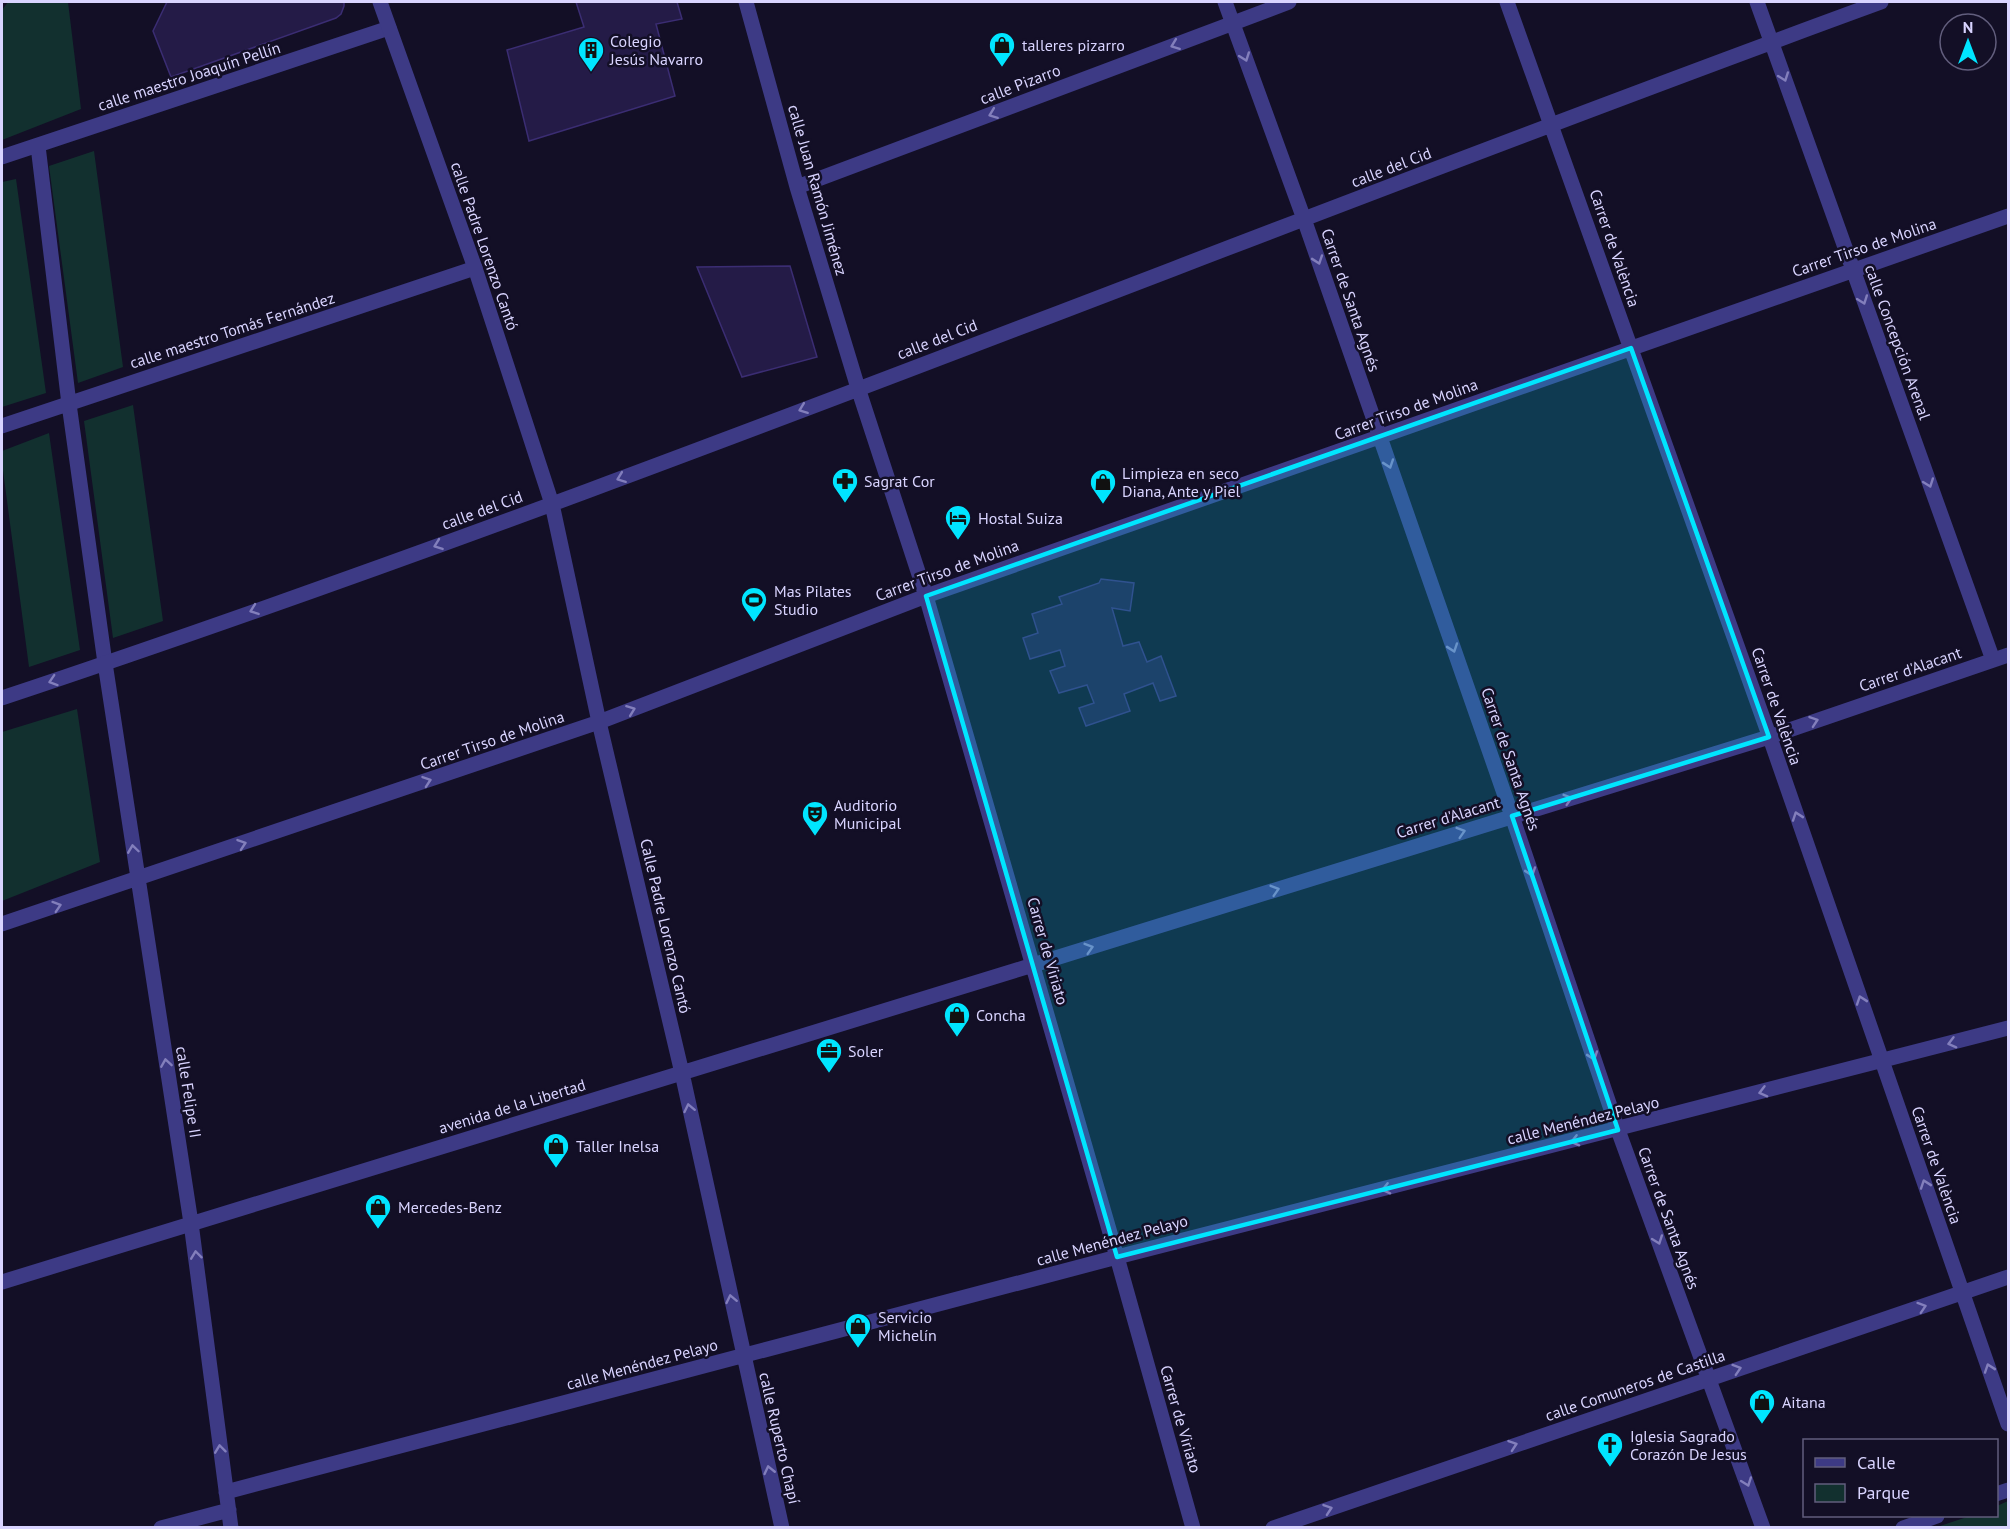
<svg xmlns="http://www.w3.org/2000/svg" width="2010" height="1529" viewBox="0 0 2010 1529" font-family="'PT Sans',sans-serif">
<rect width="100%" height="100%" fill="#130f26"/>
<path fill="#12302f" d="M8 2H68L81 109 2 140V10Z
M94 151 123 367 78 383 49 166Z
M16 179 46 393 2 407V182Z
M133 405 163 621 113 638 84 421Z
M49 433 80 650 29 667 2 463V451Z
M77 709 100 862 2 901V732Z
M2008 1501V1527H1937L1970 1516H1996L1997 1506Z"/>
<path fill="#241b47" stroke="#3b2d73" stroke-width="1.5" d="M167 2H344V6L341 14 336 18 171 77 153 31Z
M576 2H677L682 19 656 24 675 96 529 141 507 50 584 27Z
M790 266 817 357 742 377 697 267Z
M1101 579 1134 583 1130 611 1112 608 1123 646 1139 642 1147 662 1161 656 1176 696 1160 701 1153 683 1124 694 1130 711 1086 726 1079 708 1094 703 1087 685 1059 693 1050 671 1065 666 1060 650 1030 659 1023 638 1038 633 1032 614 1062 604 1059 597 1099 583Z"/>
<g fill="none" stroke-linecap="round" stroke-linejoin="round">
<path stroke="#3d3a85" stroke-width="15" d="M38 146 69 404 105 663
M2 157 389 28
M2 426 475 268"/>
<path stroke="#3d3a85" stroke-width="15" d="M380 2 475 268 552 504 599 722 682 1073 782 1528
M746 2 797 187 858 388 926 596 1117 1257 1193 1528
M1225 2 1304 219 1512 816 1618 1130 1763 1528
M1507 2 1769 735 2008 1424
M1757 2 1993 660
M797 187 1289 2
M105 663 191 1223 231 1528
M2 698C636 487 1253 231 1881 2
M2 924 599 722 926 596 2008 216
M2 1282 1033 965 1769 737 2008 655
M226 1492 1117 1257 2008 1028
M1996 1494 2008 1490
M161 1528 229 1510
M1273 1528 2008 1277
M1903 1528 1937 1516"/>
</g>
<defs><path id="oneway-chevron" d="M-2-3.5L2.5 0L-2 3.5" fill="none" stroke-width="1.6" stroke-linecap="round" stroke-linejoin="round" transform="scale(1.5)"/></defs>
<g stroke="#837fbc">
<use href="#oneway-chevron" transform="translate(1175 45) rotate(159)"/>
<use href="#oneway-chevron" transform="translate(1245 57) rotate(70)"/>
<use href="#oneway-chevron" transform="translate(1784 77) rotate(70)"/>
<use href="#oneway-chevron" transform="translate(993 114) rotate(159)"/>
<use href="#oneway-chevron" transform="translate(1318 260) rotate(71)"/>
<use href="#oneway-chevron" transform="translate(1863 300) rotate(70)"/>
<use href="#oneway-chevron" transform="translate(803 409) rotate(159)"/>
<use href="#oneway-chevron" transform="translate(1389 464) rotate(71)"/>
<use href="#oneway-chevron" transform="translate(621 478) rotate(159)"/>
<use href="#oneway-chevron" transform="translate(1929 483) rotate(70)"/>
<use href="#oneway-chevron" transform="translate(438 545) rotate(160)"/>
<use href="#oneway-chevron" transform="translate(254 610) rotate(160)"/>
<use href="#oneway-chevron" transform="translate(1453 648) rotate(71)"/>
<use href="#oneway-chevron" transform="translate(53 681) rotate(162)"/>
<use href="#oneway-chevron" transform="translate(631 710) rotate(-21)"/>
<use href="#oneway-chevron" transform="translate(1814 721) rotate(-19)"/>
<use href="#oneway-chevron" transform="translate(427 781) rotate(-19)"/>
<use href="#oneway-chevron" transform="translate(1568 799) rotate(-17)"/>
<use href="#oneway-chevron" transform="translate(1797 816) rotate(-109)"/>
<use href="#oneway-chevron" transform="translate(1461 832) rotate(-17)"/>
<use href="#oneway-chevron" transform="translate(242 844) rotate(-19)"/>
<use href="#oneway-chevron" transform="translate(133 849) rotate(-98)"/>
<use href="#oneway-chevron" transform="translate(1531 872) rotate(71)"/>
<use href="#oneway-chevron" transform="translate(1275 890) rotate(-17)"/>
<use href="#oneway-chevron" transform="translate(57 906) rotate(-18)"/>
<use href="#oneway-chevron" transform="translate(1089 948) rotate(-17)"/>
<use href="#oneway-chevron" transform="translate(1861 1000) rotate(-109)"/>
<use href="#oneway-chevron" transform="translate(1952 1043) rotate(165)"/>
<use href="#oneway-chevron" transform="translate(1593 1056) rotate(71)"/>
<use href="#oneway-chevron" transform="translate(166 1063) rotate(-99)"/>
<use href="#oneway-chevron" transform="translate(1763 1092) rotate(165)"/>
<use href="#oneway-chevron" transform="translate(689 1108) rotate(-102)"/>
<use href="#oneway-chevron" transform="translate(1575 1141) rotate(166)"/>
<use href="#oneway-chevron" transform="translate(1925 1184) rotate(-109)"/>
<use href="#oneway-chevron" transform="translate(1386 1189) rotate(166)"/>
<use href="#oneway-chevron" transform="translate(1658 1240) rotate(70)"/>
<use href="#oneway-chevron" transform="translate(196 1255) rotate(-97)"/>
<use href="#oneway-chevron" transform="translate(731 1299) rotate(-102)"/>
<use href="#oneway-chevron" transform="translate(1922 1307) rotate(-18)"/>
<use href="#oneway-chevron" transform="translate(1989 1368) rotate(-109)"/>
<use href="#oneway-chevron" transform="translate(1737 1369) rotate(-18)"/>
<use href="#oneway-chevron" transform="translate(1513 1445) rotate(-19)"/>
<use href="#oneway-chevron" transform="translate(220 1449) rotate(-97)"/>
<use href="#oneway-chevron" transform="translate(769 1470) rotate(-103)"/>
<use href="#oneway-chevron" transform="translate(1747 1482) rotate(70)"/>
<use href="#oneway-chevron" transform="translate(1328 1509) rotate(-19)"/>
</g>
<path fill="#00e5ff" fill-opacity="0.2" stroke="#00e5ff" stroke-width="4.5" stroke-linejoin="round" d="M1631 348 1769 737 1512 816 1618 1130 1117 1257 926 596Z"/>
<defs>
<g id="shop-pin" transform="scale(1.35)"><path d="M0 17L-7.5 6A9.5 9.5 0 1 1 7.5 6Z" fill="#00e5ff" stroke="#130f26"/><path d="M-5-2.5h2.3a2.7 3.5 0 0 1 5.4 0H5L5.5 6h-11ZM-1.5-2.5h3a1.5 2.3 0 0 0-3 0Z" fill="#111"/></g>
<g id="building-pin" transform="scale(1.35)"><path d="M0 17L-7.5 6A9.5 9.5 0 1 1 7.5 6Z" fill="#00e5ff" stroke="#130f26"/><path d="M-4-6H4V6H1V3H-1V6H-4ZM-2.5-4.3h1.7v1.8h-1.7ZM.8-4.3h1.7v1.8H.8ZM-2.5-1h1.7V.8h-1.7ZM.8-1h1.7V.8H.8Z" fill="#111"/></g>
<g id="pharmacy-pin" transform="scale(1.35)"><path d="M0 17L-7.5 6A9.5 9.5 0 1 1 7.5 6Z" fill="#00e5ff" stroke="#130f26"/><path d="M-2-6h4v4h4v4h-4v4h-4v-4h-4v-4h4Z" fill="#111"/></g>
<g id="hotel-pin" transform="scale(1.35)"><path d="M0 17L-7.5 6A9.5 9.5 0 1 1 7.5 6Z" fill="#00e5ff" stroke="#130f26"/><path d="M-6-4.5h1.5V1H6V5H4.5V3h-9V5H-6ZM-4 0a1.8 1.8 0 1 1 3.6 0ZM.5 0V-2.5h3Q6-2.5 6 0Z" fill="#111"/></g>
<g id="stadium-pin" transform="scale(1.35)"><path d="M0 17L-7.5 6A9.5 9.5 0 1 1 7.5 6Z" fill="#00e5ff" stroke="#130f26"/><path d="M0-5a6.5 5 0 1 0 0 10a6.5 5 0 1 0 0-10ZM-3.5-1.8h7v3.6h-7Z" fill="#111"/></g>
<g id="theatre-pin" transform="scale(1.35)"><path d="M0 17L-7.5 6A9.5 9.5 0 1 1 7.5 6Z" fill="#00e5ff" stroke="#130f26"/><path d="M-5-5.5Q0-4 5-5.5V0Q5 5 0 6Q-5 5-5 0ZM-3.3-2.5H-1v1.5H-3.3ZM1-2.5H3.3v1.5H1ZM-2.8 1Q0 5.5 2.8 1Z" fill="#111"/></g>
<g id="office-pin" transform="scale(1.35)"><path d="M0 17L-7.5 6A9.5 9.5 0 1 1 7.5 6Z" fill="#00e5ff" stroke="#130f26"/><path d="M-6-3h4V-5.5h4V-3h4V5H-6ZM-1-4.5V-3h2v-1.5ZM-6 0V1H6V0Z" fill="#111"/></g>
<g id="church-pin" transform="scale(1.35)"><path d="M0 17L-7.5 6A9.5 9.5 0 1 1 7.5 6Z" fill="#00e5ff" stroke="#130f26"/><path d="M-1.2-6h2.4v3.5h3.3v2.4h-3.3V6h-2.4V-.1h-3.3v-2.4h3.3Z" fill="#111"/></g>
</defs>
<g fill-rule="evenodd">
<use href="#shop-pin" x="1002" y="45"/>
<use href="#building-pin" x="591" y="50"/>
<use href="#pharmacy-pin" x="845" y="481"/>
<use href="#shop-pin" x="1103" y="482"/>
<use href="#hotel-pin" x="958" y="518"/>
<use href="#stadium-pin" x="754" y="600"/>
<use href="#theatre-pin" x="815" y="814"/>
<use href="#shop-pin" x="957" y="1015"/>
<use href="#office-pin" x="829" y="1051"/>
<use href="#shop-pin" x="556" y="1146"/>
<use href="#shop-pin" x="378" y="1207"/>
<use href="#shop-pin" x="858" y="1326"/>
<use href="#shop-pin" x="1762" y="1402"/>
<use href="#church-pin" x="1610" y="1445"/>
</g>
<g text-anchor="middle" stroke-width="5" stroke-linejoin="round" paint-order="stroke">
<g font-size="16" fill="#d9d4ff" stroke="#130f26" text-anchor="start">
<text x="610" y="47">Colegio<tspan x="610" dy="18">Jesús Navarro</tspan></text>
<text x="1022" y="51">talleres pizarro</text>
<text x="1122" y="479">Limpieza en seco<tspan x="1122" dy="18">Diana, Ante y Piel</tspan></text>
<text x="864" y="487">Sagrat Cor</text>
<text x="978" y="524">Hostal Suiza</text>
<text x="774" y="597">Mas Pilates<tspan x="774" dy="18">Studio</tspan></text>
<text x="834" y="811">Auditorio<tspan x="834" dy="18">Municipal</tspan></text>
<text x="976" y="1021">Concha</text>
<text x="848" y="1057">Soler</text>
<text x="576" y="1152">Taller Inelsa</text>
<text x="398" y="1213">Mercedes-Benz</text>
<text x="878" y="1323">Servicio<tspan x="878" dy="18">Michelín</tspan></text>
<text x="1782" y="1408">Aitana</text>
<text x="1630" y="1442">Iglesia Sagrado<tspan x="1630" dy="18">Corazón De Jesus</tspan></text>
</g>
<g font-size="16" fill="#d9d4ff" stroke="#130f26">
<text transform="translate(189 76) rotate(-18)" y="6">calle maestro Joaquín Pellín</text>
<text transform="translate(1020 84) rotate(-21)" y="6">calle Pizarro</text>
<text transform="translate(1391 167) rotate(-21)" y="6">calle del Cid</text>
<text transform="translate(818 190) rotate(74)" y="6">calle Juan Ramón Jiménez</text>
<text transform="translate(485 246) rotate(71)" y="6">calle Padre Lorenzo Cantó</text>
<text transform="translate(1864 247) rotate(-19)" y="6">Carrer Tirso de Molina</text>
<text transform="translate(1615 248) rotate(71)" y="6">Carrer de València</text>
<text transform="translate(1351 300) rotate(71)" y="6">Carrer de Santa Agnés</text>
<text transform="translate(232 330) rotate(-18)" y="6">calle maestro Tomás Fernández</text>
<text transform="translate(937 339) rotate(-21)" y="6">calle del Cid</text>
<text transform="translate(1898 342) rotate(70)" y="6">calle Concepción Arenal</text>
<text transform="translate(1406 409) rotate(-20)" y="6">Carrer Tirso de Molina</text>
<text transform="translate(482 510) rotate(-20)" y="6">calle del Cid</text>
<text transform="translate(947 570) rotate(-20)" y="6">Carrer Tirso de Molina</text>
<text transform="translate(1910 669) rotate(-19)" y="6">Carrer d'Alacant</text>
<text transform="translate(1777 706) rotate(71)" y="6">Carrer de València</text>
<text transform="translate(492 740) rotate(-19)" y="6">Carrer Tirso de Molina</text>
<text transform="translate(1511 759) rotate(71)" y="6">Carrer de Santa Agnés</text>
<text transform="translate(1448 817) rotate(-17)" y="6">Carrer d'Alacant</text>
<text transform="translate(666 926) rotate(77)" y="6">Calle Padre Lorenzo Cantó</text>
<text transform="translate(1048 951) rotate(74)" y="6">Carrer de Viriato</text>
<text transform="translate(189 1092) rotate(81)" y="6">calle Felipe II</text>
<text transform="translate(512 1106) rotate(-17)" y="6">avenida de la Libertad</text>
<text transform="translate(1583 1120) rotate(-14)" y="6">calle Menéndez Pelayo</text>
<text transform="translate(1937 1165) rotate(71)" y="6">Carrer de València</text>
<text transform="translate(1669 1218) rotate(70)" y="6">Carrer de Santa Agnés</text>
<text transform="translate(1112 1240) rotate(-15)" y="6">calle Menéndez Pelayo</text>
<text transform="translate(642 1364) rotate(-15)" y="6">calle Menéndez Pelayo</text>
<text transform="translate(1635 1385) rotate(-19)" y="6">calle Comuneros de Castilla</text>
<text transform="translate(1181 1419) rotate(74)" y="6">Carrer de Viriato</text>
<text transform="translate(780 1438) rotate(77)" y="6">calle Ruperto Chapí</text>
</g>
</g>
<rect width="2010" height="1529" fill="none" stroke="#d9d4ff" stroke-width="6"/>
<rect x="1803" y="1439" width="195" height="78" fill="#130f26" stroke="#625e7d" stroke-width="1.5"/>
<rect x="1815" y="1458" width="30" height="9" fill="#3d3a85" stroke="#625e7d" stroke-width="1.5"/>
<text x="1857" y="1469" font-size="18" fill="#d9d4ff">Calle</text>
<rect x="1815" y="1484" width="30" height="18" fill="#12302f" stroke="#625e7d" stroke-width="1.5"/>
<text x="1857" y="1499" font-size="18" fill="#d9d4ff">Parque</text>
<g transform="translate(1968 42)"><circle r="28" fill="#130f26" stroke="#625e7d" stroke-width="1.5"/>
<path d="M0-4.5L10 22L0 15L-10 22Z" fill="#00e5ff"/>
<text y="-9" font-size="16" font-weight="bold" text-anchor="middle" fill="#d9d4ff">N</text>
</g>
</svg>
